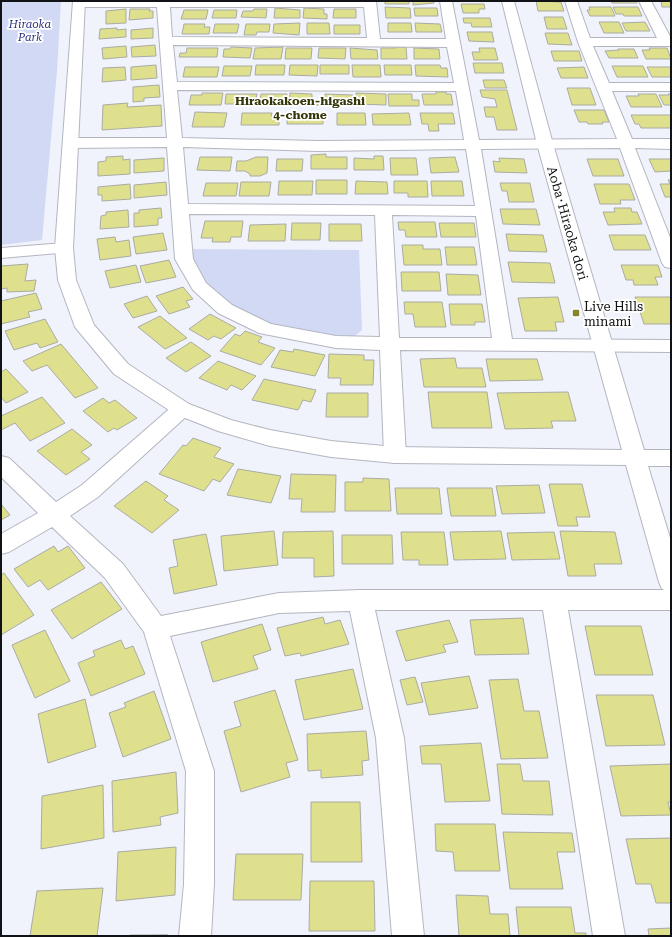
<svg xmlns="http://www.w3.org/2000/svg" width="672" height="937" viewBox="0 0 672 937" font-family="'Roboto Serif',serif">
<rect width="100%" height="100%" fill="#f0f3fc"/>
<path fill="#d2d9f4" d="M1 1H61L57 71 42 240 1 245Z
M188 249 359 250 362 330 355 336H334L262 322 238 311 211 290 192 269Z"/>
<path fill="#dee08e" stroke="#aaaba2" d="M385 1H409V4H385Z
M413 1H434V3L413 5Z
M536 1 561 2 564 11H538Z
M611 1H636L637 3H612Z
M661 1H671V7H662Z
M461 4H484L485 9H479V13H463Z
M385 7 410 8 411 18H386Z
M589 7H611L615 16H590L587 10H590Z
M613 7H638L642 16H624L623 14H616Z
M275 8 300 10V18H274Z
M304 8 324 9V14H327V19L303 18Z
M414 8H437L438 16H415Z
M126 9V23L106 24V11Z
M130 9H150L149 11H153V18L129 20Z
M254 9H267L266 18 241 17 243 11H253Z
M334 9H356V18H333Z
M184 10H208L206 19H181Z
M214 10H237L236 18H212Z
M544 17H563L567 29H547Z
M463 18H490L492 27H472L471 23H464Z
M599 22H619L624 33H604Z
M645 22 650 31H626L622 23Z
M300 23 299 35 273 33 274 24Z
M307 23H329L330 34H307Z
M388 23H411L412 32H388Z
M415 23 440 24 442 32H416Z
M184 24H205L204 27H210L209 34H182Z
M215 24H239L237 33H213Z
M246 24H270L269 32H257L256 35H244Z
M334 25H360V34H334Z
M117 28V30L126 29V37L99 39 100 29Z
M153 28V38L131 39V30Z
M467 32H492L494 42 469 41Z
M545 33H568L572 45 548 44Z
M155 45 156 56 132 57 131 47Z
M126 46 127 57 103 59 102 48Z
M231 47 252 48 250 58 223 57 224 49H230Z
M283 47 281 59H253L255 48Z
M395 47H406L407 59H381V48H396Z
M187 48H218L217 57H179L180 53H186Z
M286 48H312L311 59H285Z
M319 48H346L345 59 318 58Z
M350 48 377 50 378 59H351Z
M414 48 439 49 440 59H414Z
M479 48H495L498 60H474L472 52H480Z
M649 48H667L671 59H646L642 50H650Z
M618 49H634L638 58H609L605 51 619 50Z
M551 51H579L582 61H554Z
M473 63H502L504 73H475Z
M156 65 157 78 131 80V67Z
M256 65H285L284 75H255Z
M290 65H318L317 76 289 75Z
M320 65H349V74H320Z
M352 65H380L381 77H353Z
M384 65H411L412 75H385Z
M415 65H440L441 68H447L448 77 416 76Z
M224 66H252L250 76H222Z
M612 66H643L648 77H617Z
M125 67 126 80 102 82 103 68Z
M185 67H219L217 77H183Z
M584 67 588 78H561L557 68Z
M647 67H671V77H652Z
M483 80H504L507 88H485Z
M159 85 160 97 144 98V101L133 102V87Z
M567 88H590L596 105H572Z
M480 90H507L517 130H497L494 117H486L484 107H497L495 99 482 97Z
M436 92H446V94H451L453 105H424L422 94H436Z
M202 93H223L221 105H189L191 95H202Z
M290 93 312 94V100H320V105H289Z
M356 93 386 94V105L357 104Z
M226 94H257L255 104H225Z
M261 94H287L286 105H259Z
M325 94 353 95V105L325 104Z
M388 94H412V100H419V106H389Z
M638 94H656L662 107H631L626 96H639Z
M668 94H671V105H664L659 95H669Z
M128 103 127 107 161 105 162 126 102 130 103 105Z
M574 110H604L609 122H602L603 124H588L587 122H579Z
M195 112 227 113 224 127H192Z
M242 113H272L271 116H279V125H241Z
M323 113V124H287V114Z
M337 113H365L366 125H337Z
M409 113 411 125H373L372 114Z
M420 113H453L455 124H438L439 131H429L428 124H422Z
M631 115H671V128H641L639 124H635Z
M326 154V157H347V169H311V155Z
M123 156V160L130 159V174L98 176V162L106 161V157Z
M374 156H383L384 170H354V158L374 159Z
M200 157H232L230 171 197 170Z
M256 157H268L267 173 260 176H250V174L245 171H236L237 161H246Z
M455 157 459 172 431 173 429 158Z
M164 158V171L134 173V160Z
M390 158H416L418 175H391Z
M499 158 524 159 527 173 495 172 493 161 500 162Z
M277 159H303L302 171H276Z
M587 159H618L624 176H593Z
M649 159H671V171L655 172Z
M316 180H347V194H316Z
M668 180H671V197H665L660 184H670Z
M279 181H313L312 195H278Z
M356 181 387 182 388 194H355Z
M394 181H427L428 197H408V193H394Z
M431 181H462L464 196H432Z
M166 182 167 195 134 198V185Z
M241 182H271L269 196H239Z
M206 183H238L236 196H203Z
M500 183H530L534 202H509L507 191H502Z
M130 184 131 199 102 201V195H98V187Z
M594 184H629L635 200H620L621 204H600Z
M161 208 162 218H158V225L134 227V213H139V210Z
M614 208H631L632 212H637L642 224 608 225 603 212H615Z
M500 209H536L540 225 503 224Z
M128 210 129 227 100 229 101 216 106 215V212Z
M205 221H243L241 237H231L230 242H212L213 238H201Z
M398 222H435L437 237H406L405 230H399Z
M292 223H321L320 240H291Z
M439 223H474L476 237H441Z
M286 224 285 241H248L250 225Z
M329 224H361L362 241H329Z
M163 233 167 250 136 254 133 237Z
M506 234 543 235 547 252 509 251Z
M609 235H645L651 250H614Z
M115 237 116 242 129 240 131 256 100 260 97 239Z
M402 245H423V249H440L442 265H404Z
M445 247H474L477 265H447Z
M169 260 176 277 146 283 140 266Z
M508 262 550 263 555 283 512 282Z
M28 264 25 281 36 280 34 291 7 292V288L1 289V266Z
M136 265 141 282 110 288 105 271Z
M621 265H658L662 277H655L658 285H634L633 280H626Z
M401 272H439L441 291H402Z
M446 274 478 275 481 295H448Z
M183 287 193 299 186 301 190 307 169 314 156 296Z
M36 293 42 309 28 312 30 317 1 324V301Z
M147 296 157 311 133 318 124 304Z
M558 297 564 322H555L557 331H525L518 298Z
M635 297H671V324H644Z
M404 302H442L446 327H415L413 314H405Z
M449 304H482L485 322H475V325H451Z
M210 314 236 328 221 339 214 336 208 340 189 329Z
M160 316 187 338 165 349 138 327Z
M45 319 58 342 40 348 37 343 14 350 5 331Z
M245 331 262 337 258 342 275 348 261 365 220 351 235 334 240 336Z
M191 342 211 356 186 372 166 358Z
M61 344 98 388 75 398 47 365 32 371 23 361Z
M294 349 325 355 315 376 271 367 280 350 293 352Z
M329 354 364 355V360H374L373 385H340L341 378H328Z
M455 358 457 368H482L486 387H424L420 359Z
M486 359H537L543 380 490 381Z
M218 361 256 376 242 390 231 385 227 390 199 378Z
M6 369 28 392 6 403 1 397V372Z
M264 379 316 390 311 402 303 400 298 410 252 400Z
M428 392H487L492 428H432Z
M568 392 576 421H551L553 428 505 429 497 393Z
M327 393H368V417H326Z
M42 397 65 423 30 441 15 423 1 430V416Z
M103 398 109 403 115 400 137 418 117 430 114 428 108 432 83 411Z
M72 429 92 445 81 452 90 459 66 475 37 451Z
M193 438 221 448 214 457 234 464 220 482 213 479 204 491 159 474 183 445 186 446Z
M238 469 281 476 271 503 227 495Z
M291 474 336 475 335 512H301L302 499H289Z
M363 478 389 479 391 511H345V482H363Z
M146 481 168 496 164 500 179 510 152 533 114 506Z
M549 484H582L590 517H576L578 526H558Z
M539 485 545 513 502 514 496 486Z
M395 488H439L442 514H397Z
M447 488H492L496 516H451Z
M1 504 10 515 1 520Z
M274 531 278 565 224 571 221 536Z
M333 531 334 576 314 577V558H282L283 532Z
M501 531 506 559 454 560 450 532Z
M560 531 615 532 622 564H594L596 576H568Z
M401 532H444L448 565H419V560H403Z
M554 532 560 559 512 560 507 533Z
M206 534 217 585 174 594 169 568 178 566 173 540Z
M342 535H392L393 564H342Z
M54 546 58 552 68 546 85 568 48 590 40 580 28 587 14 569Z
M4 573 34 615 1 635V575Z
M101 582 122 609 72 639 51 610Z
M323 617 325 624 340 620 349 644 301 656 300 653 285 656 277 628Z
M523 618 529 654 475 655 470 620Z
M449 620 458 642 443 645 446 652 406 661 396 631Z
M262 624 271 650 253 656 258 669 213 682 201 642Z
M585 626H641L653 675H595Z
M45 630 70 681 35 698 12 645Z
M121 640 125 649 133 646 145 674 91 696 78 663 95 656 93 651Z
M353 669 363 709 304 720 295 680Z
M469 676 478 708 429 715 421 683Z
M415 677 423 702 407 705 400 680Z
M518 679 524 711H539L548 758 501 759 489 680Z
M275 690 298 760 286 763 290 777 241 792 224 731 241 726 234 702Z
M154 691 171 739 123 757 109 713 126 707 124 703Z
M596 695H653L665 745 606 746Z
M85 699 96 747 48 763 38 714Z
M366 731 369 760 362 761 363 775 321 778V770L308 771 307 734Z
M481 743 490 801 445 802 441 764H422L420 746Z
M497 764H520L523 781H549L553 815 502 814Z
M671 764V802H668L671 815 621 816 610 766Z
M176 772 178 813 160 817 161 825 113 832 112 781Z
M103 785 104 838 41 849 42 796Z
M311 802H360L362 862H311Z
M435 824H495L500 871H455L453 852 436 851Z
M503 832 572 833 575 852H557L563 889H510Z
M671 838V903H656L651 884H636L626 839Z
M176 847 175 895 116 901 118 852Z
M236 854H303L301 900H233Z
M310 881H374L375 931H309Z
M103 888 97 936H30L37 891Z
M456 895 488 896 490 914H508L510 936H459Z
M516 907H571L575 933H586V936H519Z
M671 928V936H649L648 929Z
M130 935H168L130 936Z"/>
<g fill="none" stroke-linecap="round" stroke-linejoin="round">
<g stroke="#b4b6bf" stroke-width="2">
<path id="minor" d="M74 1H376L380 39H446L440 1H452L479 140 617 139 578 42 565 1H577L590 38H657L639 1H651L671 38V46H593L609 83H671V91H612L632 139H671V149L635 148 671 240V268L665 267 662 263 620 148 481 149 512 339 671 340V352L400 350 406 455 403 461 395 463 387 461 384 455 380 350 336 348 259 333 218 313 193 290 175 259 167 147 71 148 66 146 63 143 66 140 71 138H167L157 7H79L75 6 73 3ZM170 7H364L367 38 172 37ZM173 45 447 47 454 83 177 82ZM177 90 456 91 464 140 318 141 182 138ZM183 147 318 151 466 149 475 206 188 204ZM189 214 375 215 380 337 336 336 271 324 232 305 206 283 193 259ZM392 215 476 216 492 338H399Z
M64 243 70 244 73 248 70 252 1 258V248Z
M182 402 189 404 192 409 189 414 98 497 70 516 123 564 161 616 279 593 360 590H671V610H568L625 936H593L543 610H375L404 738 424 936H392L376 738 350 611 279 613 170 636 214 771V884L211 936H179L184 884 186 771 144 632 105 578 52 527 9 552 1 554V534L38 513 1 477V456L9 458 56 502 82 485 175 404Z"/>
</g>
<g stroke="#b4b6bf" stroke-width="2">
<path id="tertiary" d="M73 1H85L73 248 76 280 94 325 128 364 189 404 231 420 270 430 331 441 395 447 622 450 537 144 502 1H514L553 144 644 450H671V466H648L671 541V592L662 589 659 582 626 465 395 463 331 457 270 446 218 431 175 414 114 374 75 327 58 280 55 248Z"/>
</g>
<use href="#minor" fill="#fff" fill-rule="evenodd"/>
<use href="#tertiary" fill="#fff" fill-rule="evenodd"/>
</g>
<rect fill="#85852f" stroke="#fff" stroke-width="1.5" x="572" y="309" width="8" height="8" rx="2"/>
<g text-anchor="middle" stroke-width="3.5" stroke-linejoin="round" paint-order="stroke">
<g font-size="11" font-style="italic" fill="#292e7f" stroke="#fff">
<text x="30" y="28">Hiraoka<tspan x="30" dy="13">Park</tspan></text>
</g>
<g font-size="12" font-weight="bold" fill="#35350a" stroke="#fff">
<text x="300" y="105">Hiraokakoen-higashi<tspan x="300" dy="14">4-chome</tspan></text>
</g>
<g font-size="13" fill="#111215" stroke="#fff">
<text transform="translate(568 223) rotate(74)" y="5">Aoba･Hiraoka dori</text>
</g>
<g font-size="13" fill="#111215" stroke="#fff" text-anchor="start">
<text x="584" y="311">Live Hills<tspan x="584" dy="15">minami</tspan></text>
</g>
</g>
<rect width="672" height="937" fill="none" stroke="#111215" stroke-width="4"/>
</svg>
